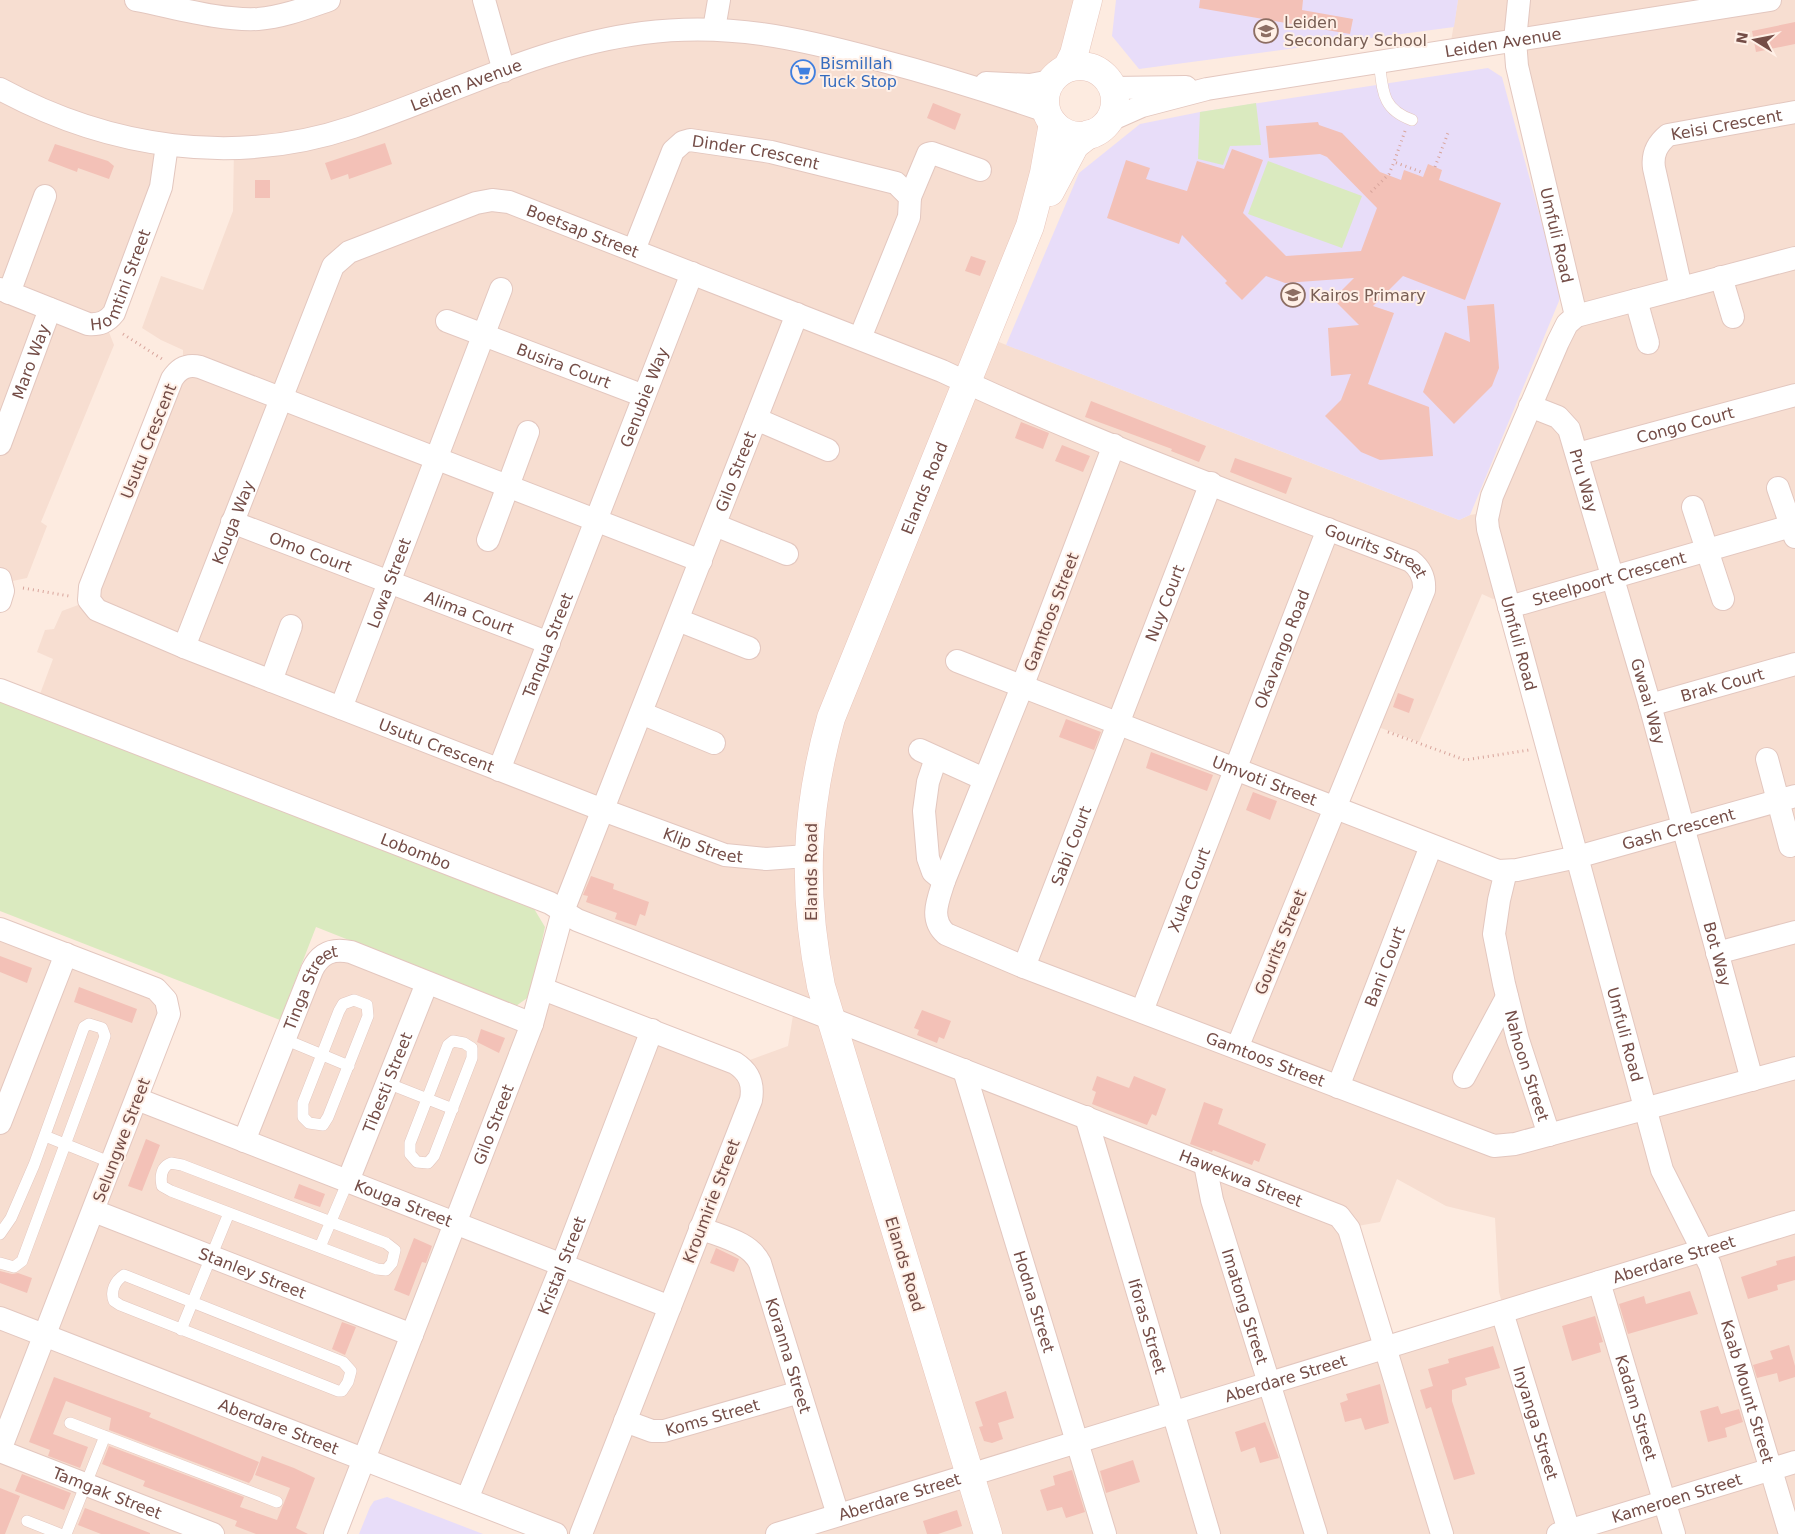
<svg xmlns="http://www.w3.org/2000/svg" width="1795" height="1534" viewBox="0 0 1795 1534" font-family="'DejaVu Sans',sans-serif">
<rect width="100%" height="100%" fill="#fdebe0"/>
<path fill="#f7ded1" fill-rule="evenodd" d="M0 0H1087L1066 67 1012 85 1049 117 986 337 1459 520 1470 515 1489 512 1568 325 1516 43 1449 53 1458 0H1795V1534H560L363 1458 333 1534H0V930L166 1001 136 1099 243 1141 330 951 532 1023 542 988 739 1064 788 1046 795 1003 37 702 53 659 37 652 45 630 54 629 62 611 89 601 183 366V350L161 340 142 328 161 276 203 290 233 211 234 147 168 145 105 322 114 345 41 522 47 526 27 578 3 583 0 603ZM1482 594 1493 599 1507 595 1579 857 1483 869 1335 810 1370 724 1419 742ZM1397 1179 1446 1206 1495 1218 1499 1292 1504 1310 1387 1346 1352 1227 1380 1222Z"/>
<path fill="#e8ddf9" d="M1116 0H1458L1454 27 1139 69 1112 36Z
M1488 68 1502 77 1560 290 1559 301 1470 515 1459 520 1006 345 1079 173 1140 124 1200 112Z
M387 1497 483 1534H359L370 1507 374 1501Z"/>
<path fill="#daeabf" d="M1256 103 1261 145 1230 146 1223 165 1198 159 1200 112Z
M1268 161 1362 196 1342 248 1248 214Z
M0 701 533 907 545 927 530 996 516 1006 316 927 280 1020 0 911Z"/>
<path fill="#f3c1b7" d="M1200 0H1303L1302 10 1353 19 1350 34 1199 8Z
M1795 22V44L1756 52 1752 31Z
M933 103 961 114 955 130 927 118Z
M1318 122 1319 125 1342 133 1380 172 1401 180 1404 170 1423 177 1428 164 1442 170 1439 180 1501 203 1465 300 1403 276 1373 306 1394 313 1368 384 1429 407 1433 456 1380 460 1361 452 1325 416 1341 400 1351 374 1331 376 1328 328 1359 325 1333 299 1354 278 1285 283 1266 276 1242 300 1225 283 1227 281 1182 235 1179 244 1107 218 1126 160 1150 168 1146 179 1187 191 1197 161 1224 169 1232 149 1263 160 1243 213 1286 256 1361 251 1377 208 1327 157 1320 154 1269 158 1266 126Z
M385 143 392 164 349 179 348 174 331 180 325 163Z
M55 144 108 161 114 166 109 179 78 168 77 172 48 161Z
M255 180H270V198H255Z
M971 256 986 261 980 276 965 271Z
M1494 304 1499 368 1492 386 1454 424 1423 392 1445 332 1470 342 1467 306Z
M1091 401 1206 446 1199 462 1171 451 1172 449 1085 417Z
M1021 422 1049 433 1043 449 1015 438Z
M1062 445 1090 456 1083 472 1055 461Z
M1235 458 1292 478 1286 494 1230 472Z
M1398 693 1414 699 1409 713 1393 707Z
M1066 719 1101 732 1094 750 1059 737Z
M1151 752 1213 775 1207 791 1146 768Z
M1253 792 1277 801 1270 820 1246 810Z
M591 876 614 884 613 889 649 902 645 916 640 914 636 926 615 919 617 913 586 902 588 896 583 895Z
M0 956 32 968 27 983 0 972Z
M79 987 137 1009 132 1023 74 1002Z
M922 1010 951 1021 944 1039 939 1037 937 1043 917 1035 919 1030 914 1028Z
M481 1029 505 1038 499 1053 477 1042Z
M1097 1076 1129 1088 1134 1076 1166 1089 1156 1116 1152 1114 1147 1125 1092 1104 1096 1092 1092 1090Z
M1204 1102 1223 1109 1218 1124 1266 1144 1259 1162 1254 1160 1252 1165 1213 1150 1212 1152 1190 1144Z
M146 1139 160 1145 142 1191 128 1186Z
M299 1184 325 1194 320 1207 294 1198Z
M414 1238 432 1246 426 1263 422 1262 409 1296 394 1290Z
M716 1248 739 1259 734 1272 710 1263Z
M1795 1256V1280L1777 1285 1778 1290 1748 1299 1741 1277 1777 1265 1776 1261Z
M0 1271 12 1274 18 1273 32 1278 27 1293 0 1283Z
M1690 1291 1698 1314 1628 1334 1619 1304 1644 1296 1646 1304Z
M1595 1316 1603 1342 1599 1343 1601 1352 1572 1361 1562 1326Z
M342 1322 356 1327 345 1355 332 1349Z
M1789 1345 1795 1366V1377L1779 1382 1777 1373 1757 1378 1753 1365 1773 1359 1770 1351Z
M1493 1346 1500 1368 1465 1378 1467 1385 1452 1390V1401L1475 1474 1454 1480 1431 1407 1426 1409 1420 1390 1433 1386 1428 1369 1449 1363 1448 1359Z
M54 1377 151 1413 149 1417 259 1462 252 1479 249 1483 109 1430 111 1418 66 1401 53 1434 88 1447 80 1468 48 1456 50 1450 29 1442Z
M1380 1384 1389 1423 1365 1430 1361 1418 1345 1422 1340 1403 1348 1400 1346 1394Z
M1006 1391 1014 1418 998 1423 1003 1439 992 1443 984 1441 979 1427 983 1426 975 1402Z
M1718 1406 1721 1414 1739 1409 1743 1422 1725 1428 1727 1437 1708 1442 1700 1411Z
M1265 1422 1279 1458 1260 1463 1255 1447 1241 1452 1235 1432Z
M109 1446 244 1497 240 1507 277 1520 290 1488 255 1475 262 1456 294 1468 315 1478 296 1528 308 1534H256L235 1526 237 1521 143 1486 145 1481 102 1464Z
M1133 1460 1140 1482 1106 1493 1100 1471Z
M1072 1470 1085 1512 1066 1518 1062 1507 1047 1511 1040 1490 1055 1485 1053 1476Z
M22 1474 71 1493 64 1510 15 1491Z
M0 1488 20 1496 5 1534H0Z
M85 1508 150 1533V1534H101L78 1525Z
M957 1510 962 1526 938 1534H927L923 1521Z"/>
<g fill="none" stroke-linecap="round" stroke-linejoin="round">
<g stroke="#e3c7bf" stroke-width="12">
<path id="lane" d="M1379 61C1383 90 1381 109 1412 120
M354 1000 367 1005 368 1016 328 1117 323 1125 309 1123 303 1117V1103L339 1011 343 1004Z
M284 1039 349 1066
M453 1041 464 1043 472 1048V1058L434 1156 428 1163 417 1162 410 1154V1143L448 1045Z
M387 1083 453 1109
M45 1136 112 1163
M171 1163 182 1165 386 1243 395 1250 392 1263 386 1270 377 1269 171 1191 162 1186C160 1176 161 1167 171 1163Z
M0 1234 11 1218 34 1165 84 1027 89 1024 102 1028 105 1036 103 1042 22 1261 14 1267 0 1263
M320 1247 348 1181
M124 1275 343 1362 351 1371 348 1382 342 1391H338L120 1305 114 1301C110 1291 115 1281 124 1275Z
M181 1330 229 1213
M70 1423 277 1502
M27 1521 60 1534
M66 1534 105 1436"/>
</g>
<g stroke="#e3c7bf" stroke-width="24">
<g id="street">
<path d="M136 0C174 7 220 21 258 19 283 17 306 8 329 0"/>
<path d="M484 0 504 71"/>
<path id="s1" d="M1519 0 1515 40 1517 66 1576 316 1567 324 1558 342 1492 496 1487 519 1488 529 1662 1170 1710 1265 1790 1534"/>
<path d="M714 29 719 0"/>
<path d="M986 83 1030 85 1051 81"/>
<path d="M1112 88 1186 87"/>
<path id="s2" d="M0 89C109 148 234 167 353 127 449 95 541 46 643 33 728 22 798 38 879 60 936 75 991 92 1046 111"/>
<path id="s3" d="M1108 121 1142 106 1207 89 1770 0"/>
<path d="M910 197 928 154 932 153 980 170"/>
<path id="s4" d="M634 250 673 151 683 142 690 140 771 152 896 183 910 197 909 217 860 338"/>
<path d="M1721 277 1733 317"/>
<path id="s5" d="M1681 288 1654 168C1652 154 1657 144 1668 135L1795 112"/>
<path id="s6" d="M0 289 88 324C100 325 107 322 114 313L161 187 167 145"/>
<path d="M9 293 45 196"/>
<path d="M1636 300 1648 343"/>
<path d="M1576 316 1795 258"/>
<path id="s7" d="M447 321 644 396"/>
<path id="s8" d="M1530 406 1558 417 1569 429 1650 705 1752 1080"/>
<path d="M756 419 828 450"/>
<path id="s9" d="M0 444 50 309"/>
<path id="s10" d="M1114 445 1022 687 944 881C938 900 929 919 946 934L1024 967 1494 1146 1515 1144 1795 1068"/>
<path id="s11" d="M1577 454 1795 395"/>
<path d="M1778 488 1795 537"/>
<path d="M1693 507 1723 599"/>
<path id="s12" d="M232 522 549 643"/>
<path d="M715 525 787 554"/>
<path d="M488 540 528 432"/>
<path id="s13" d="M701 561 200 367C188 364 179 368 172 379L90 587 89 600 97 610 184 647 603 810 725 855 766 859 807 856"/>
<path d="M0 579 3 591 0 601"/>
<path id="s14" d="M1509 607 1795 525"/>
<path d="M678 620 749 648"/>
<path id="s15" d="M184 647 333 266 349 252 476 203 492 200 509 202 942 371C1094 443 1254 501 1411 561 1421 569 1425 578 1424 590L1237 1048"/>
<path id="s16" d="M957 661 1498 871 1517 870 1577 857 1795 796"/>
<path d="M271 681 291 626"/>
<path id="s17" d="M0 690 550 903 577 920 1339 1216 1349 1229 1442 1534"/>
<path id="s18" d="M1650 705 1795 664"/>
<path id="s19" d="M341 708 501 289"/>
<path d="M641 713 714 743"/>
<path d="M920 750 984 779"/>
<path d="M936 758 928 782 924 811 928 858 933 872 944 881"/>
<path d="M1767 759 1790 846"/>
<path id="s20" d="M499 770 692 273"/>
<path id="s21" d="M1506 871 1499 900 1494 934 1504 984 1518 1040 1549 1135"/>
<path d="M0 929 156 989 166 1000 169 1014 0 1450"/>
<path d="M1717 953 1795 932"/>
<path id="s22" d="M1024 967 1211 483"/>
<path d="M543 989 735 1063C749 1072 754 1083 751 1100L581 1534"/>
<path id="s23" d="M1142 1011 1328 529"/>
<path id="s24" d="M964 1070 1105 1534"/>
<path d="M1464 1077 1507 997"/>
<path id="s25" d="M1338 1087 1431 846"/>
<path id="s26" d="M137 1099 670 1307"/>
<path id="s27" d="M1086 1117 1209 1534"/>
<path d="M0 1123 66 954"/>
<path id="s28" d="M244 1141 312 970C320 953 333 948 351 952L532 1024"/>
<path id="s29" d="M1205 1164 1212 1200 1316 1534"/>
<path id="s30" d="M348 1181 427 983"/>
<path id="s31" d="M94 1211 412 1335"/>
<path id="s32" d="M700 1228C722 1237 750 1242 760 1263L838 1515"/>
<path id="s33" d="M1599 1282 1674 1534"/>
<path id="s34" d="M1502 1312 1570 1534"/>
<path id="s35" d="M0 1318 556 1534"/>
<path id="s36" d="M625 1421 652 1431H664L800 1392"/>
<path id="s37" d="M0 1451 213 1534"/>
<path id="s38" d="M467 1499 562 1265 652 1030"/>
<path id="s39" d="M335 1534 532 1024 563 911 797 314"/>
<path id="s40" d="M777 1534 1795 1222"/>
<path id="s41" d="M1558 1534 1795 1462"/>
</g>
</g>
<g stroke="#e8c6bc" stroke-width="29">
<g id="secondary">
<circle cx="1080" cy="101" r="35"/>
<path d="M1067 68 1074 54 1088 0"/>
<path d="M1050 192 1075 145 1089 134"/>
<path id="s42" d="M988 1534 821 986C802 892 805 811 831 718L1030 226 1044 173 1053 123"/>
</g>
</g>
<path stroke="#d8a49b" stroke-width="3" stroke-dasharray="1 4" stroke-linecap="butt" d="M1405 131 1394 162 1424 173
M1435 167 1448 133
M1371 192 1389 174 1394 162
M123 334 162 359
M23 588 69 596
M1388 732 1465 760 1529 750"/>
<use href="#lane" stroke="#fff" stroke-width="11"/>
<use href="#street" stroke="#fff" stroke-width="22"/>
<use href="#secondary" stroke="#fff" stroke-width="28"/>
</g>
<defs>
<g id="school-ring" transform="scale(1.25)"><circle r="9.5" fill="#fff0e7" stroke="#8d6e63" stroke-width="1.5"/><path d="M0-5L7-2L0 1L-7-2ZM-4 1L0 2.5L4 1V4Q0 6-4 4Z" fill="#8d6e63"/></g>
<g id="supermarket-ring" transform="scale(1.25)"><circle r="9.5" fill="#fff0e7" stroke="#3f7fe0" stroke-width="1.5"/><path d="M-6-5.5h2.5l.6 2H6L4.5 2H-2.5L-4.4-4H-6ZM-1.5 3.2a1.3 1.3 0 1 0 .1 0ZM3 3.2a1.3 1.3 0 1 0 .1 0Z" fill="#3f7fe0"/></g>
</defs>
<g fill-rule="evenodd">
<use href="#school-ring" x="1266" y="31"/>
<use href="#supermarket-ring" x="803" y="72"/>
<use href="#school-ring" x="1293" y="295"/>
</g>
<g text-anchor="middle" stroke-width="4" stroke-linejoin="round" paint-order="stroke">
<g font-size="16" fill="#785e54" stroke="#fff0e7" text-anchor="start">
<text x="1284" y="28">Leiden<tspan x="1284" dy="18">Secondary School</tspan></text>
<text x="1310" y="301">Kairos Primary</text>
</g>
<g font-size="16" fill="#744d47" stroke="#fff0e7">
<text dy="6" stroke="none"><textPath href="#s3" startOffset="404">Leiden Avenue</textPath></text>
<text dy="6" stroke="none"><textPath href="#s2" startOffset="486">Leiden Avenue</textPath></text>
<text dy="6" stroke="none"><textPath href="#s5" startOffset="220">Keisi Crescent</textPath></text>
<text dy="6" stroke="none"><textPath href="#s4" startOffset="194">Dinder Crescent</textPath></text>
<text dy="6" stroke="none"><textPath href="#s15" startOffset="679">Boetsap Street</textPath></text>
<text dy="6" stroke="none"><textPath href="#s1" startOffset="240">Umfuli Road</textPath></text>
<text dy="6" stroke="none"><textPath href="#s6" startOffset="155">Homtini Street</textPath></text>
<text dy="6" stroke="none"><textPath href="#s9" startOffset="88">Maro Way</textPath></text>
<text dy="6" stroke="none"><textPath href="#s7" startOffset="125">Busira Court</textPath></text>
<text dy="6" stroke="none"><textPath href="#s20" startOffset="400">Genubie Way</textPath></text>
<text dy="6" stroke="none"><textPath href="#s11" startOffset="112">Congo Court</textPath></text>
<text transform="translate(148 441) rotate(-68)" y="6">Usutu Crescent</text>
<text dy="6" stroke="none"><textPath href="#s39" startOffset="1136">Gilo Street</textPath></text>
<text dy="6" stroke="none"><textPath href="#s8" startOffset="100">Pru Way</textPath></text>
<text dy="6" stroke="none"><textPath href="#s42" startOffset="1092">Elands Road</textPath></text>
<text dy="6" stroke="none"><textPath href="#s15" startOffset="134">Kouga Way</textPath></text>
<text dy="6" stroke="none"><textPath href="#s12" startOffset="84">Omo Court</textPath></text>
<text dy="6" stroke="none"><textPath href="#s15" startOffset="1535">Gourits Street</textPath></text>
<text dy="6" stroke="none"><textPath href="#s14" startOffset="104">Steelpoort Crescent</textPath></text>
<text dy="6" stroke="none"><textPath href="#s19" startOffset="134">Lowa Street</textPath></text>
<text dy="6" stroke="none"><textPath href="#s22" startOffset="390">Nuy Court</textPath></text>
<text transform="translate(1051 612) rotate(-69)" y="6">Gamtoos Street</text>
<text dy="6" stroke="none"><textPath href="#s12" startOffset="254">Alima Court</textPath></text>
<text dy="6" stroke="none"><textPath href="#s1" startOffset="675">Umfuli Road</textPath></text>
<text dy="6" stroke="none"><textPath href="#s20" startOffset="134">Tanqua Street</textPath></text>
<text dy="6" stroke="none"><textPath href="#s23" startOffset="388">Okavango Road</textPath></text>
<text dy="6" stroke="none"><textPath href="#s18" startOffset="75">Brak Court</textPath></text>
<text dy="6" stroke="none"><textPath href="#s8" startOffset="330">Gwaai Way</textPath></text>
<text dy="6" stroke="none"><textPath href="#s13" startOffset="1185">Usutu Crescent</textPath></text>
<text dy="6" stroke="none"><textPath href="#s16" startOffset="330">Umvoti Street</textPath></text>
<text dy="6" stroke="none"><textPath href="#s16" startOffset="766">Gash Crescent</textPath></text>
<text dy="6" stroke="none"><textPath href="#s13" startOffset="1470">Klip Street</textPath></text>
<text dy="6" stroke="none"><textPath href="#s22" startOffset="130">Sabi Court</textPath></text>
<text dy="6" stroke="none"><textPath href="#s17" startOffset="446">Lobombo</textPath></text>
<text transform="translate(811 872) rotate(-90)" y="6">Elands Road</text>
<text dy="6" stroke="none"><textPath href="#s23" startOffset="130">Xuka Court</textPath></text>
<text transform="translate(1280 942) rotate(-68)" y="6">Gourits Street</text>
<text dy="6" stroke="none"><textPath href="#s8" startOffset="592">Bot Way</textPath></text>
<text dy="6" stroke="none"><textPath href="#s25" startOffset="129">Bani Court</textPath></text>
<text dy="6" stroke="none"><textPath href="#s28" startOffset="169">Tinga Street</textPath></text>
<text dy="6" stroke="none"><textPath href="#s1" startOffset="1080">Umfuli Road</textPath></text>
<text dy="6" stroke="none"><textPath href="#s10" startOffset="868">Gamtoos Street</textPath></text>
<text dy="6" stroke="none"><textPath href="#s21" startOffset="200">Nahoon Street</textPath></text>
<text dy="6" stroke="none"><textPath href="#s30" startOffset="106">Tibesti Street</textPath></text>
<text dy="6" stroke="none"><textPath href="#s39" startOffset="439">Gilo Street</textPath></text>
<text transform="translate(121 1140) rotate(-69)" y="6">Selungwe Street</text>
<text dy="6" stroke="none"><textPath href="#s17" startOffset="1334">Hawekwa Street</textPath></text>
<text transform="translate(711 1201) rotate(-69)" y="6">Kroumirie Street</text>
<text dy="6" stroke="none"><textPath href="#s26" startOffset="286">Kouga Street</textPath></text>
<text dy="6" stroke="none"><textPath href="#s40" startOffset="938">Aberdare Street</textPath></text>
<text transform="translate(905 1264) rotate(73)" y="6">Elands Road</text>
<text dy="6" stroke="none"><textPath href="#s38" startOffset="252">Kristal Street</textPath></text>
<text dy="6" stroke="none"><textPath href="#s31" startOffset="170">Stanley Street</textPath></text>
<text dy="6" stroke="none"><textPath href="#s24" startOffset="242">Hodna Street</textPath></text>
<text dy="6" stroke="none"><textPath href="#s29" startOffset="148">Imatong Street</textPath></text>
<text dy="6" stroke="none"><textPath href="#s27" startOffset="218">Iforas Street</textPath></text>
<text dy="6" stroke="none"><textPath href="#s32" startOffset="168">Koranna Street</textPath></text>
<text dy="6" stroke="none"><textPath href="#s40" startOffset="532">Aberdare Street</textPath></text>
<text dy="6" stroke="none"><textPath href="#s1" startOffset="1459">Kaab Mount Street</textPath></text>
<text dy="6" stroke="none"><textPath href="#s33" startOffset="131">Kadam Street</textPath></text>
<text dy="6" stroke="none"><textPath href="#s36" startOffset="91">Koms Street</textPath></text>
<text dy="6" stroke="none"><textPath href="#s34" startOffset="116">Inyanga Street</textPath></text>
<text dy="6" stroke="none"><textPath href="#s35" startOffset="299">Aberdare Street</textPath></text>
<text dy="6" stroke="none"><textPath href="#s37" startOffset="115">Tamgak Street</textPath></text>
<text dy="6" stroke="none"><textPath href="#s40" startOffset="128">Aberdare Street</textPath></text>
<text dy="6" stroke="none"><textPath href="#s41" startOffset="124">Kameroen Street</textPath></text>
</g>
<g font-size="16" fill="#366cbe" stroke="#fff0e7" text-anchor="start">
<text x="820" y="69">Bismillah<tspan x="820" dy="18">Tuck Stop</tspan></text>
</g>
</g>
<g transform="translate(1755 40) rotate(280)" stroke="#fff0e7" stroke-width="4" paint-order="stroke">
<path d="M0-4L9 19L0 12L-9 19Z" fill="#744d47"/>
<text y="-8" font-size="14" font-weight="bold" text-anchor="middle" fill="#744d47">N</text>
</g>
</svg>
